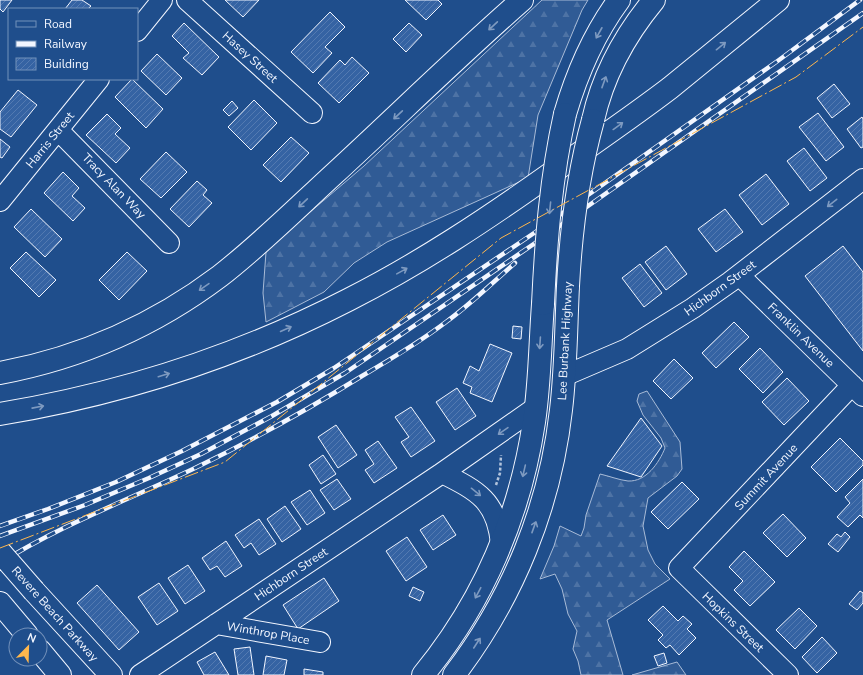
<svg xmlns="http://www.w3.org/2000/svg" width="863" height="675" viewBox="0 0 863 675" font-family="'Nunito Sans',sans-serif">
<defs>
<pattern id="forest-firs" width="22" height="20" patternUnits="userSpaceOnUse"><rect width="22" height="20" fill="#305b95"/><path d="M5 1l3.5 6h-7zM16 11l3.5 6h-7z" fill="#4e73a5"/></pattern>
<pattern id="building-hatch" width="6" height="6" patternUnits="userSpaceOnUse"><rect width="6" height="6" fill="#3563a3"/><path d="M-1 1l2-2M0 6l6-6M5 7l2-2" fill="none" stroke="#537ab1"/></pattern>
</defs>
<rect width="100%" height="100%" fill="#1f4e8c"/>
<path fill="url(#forest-firs)" stroke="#a8bbd7" d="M542 0H588L582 10 538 115 528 178 387 242 354 263 324 292 266 322 263 293 266 252 282 236 364 166Z
M647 391 680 442 682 469 677 476 648 498 643 526 648 550 655 564 670 579 607 620 623 675H581L578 661 573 649 577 631 568 614 562 589 555 574 540 579 554 546 560 526 581 536 584 528 586 515 600 474C609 476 619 480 628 481 646 482 659 463 665 448L661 438 643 415 637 401 639 394Z
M677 662 686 675H632Z"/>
<path fill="url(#building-hatch)" stroke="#f2f6ff" d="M0 0H12L3 12 0 9Z
M72 0H82L91 6 88 9H65Z
M225 0H259L243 17Z
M405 0H438L442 4 426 20Z
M330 12 345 27 325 47 332 53 313 73 291 52Z
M184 23 219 57 202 75 183 58 189 53 172 36Z
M409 23 422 35 406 52 393 39Z
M157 54 182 78 166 95 141 71Z
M352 57 369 73 339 103 318 83 340 60 345 65Z
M132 79 163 109 146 128 115 97Z
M834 84 850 104 832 118 817 98Z
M18 90 37 105 11 137 0 129V112Z
M254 100 277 123 251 150 228 127Z
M232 101 238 108 229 116 223 110Z
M818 113 844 147 826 161 799 127Z
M107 114 121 128 115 134 130 148 116 163 86 135Z
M862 117 863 119V147L861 148 847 129Z
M291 137 309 153 281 182 263 165Z
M0 139 10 147 2 158 0 157Z
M804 148 827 178 810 191 787 161Z
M166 152 187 172 161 198 140 179Z
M63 172 79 188 72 196 85 208 73 221 44 193Z
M766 174 789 204 762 225 739 195Z
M197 181 207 190 203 195 212 203 189 227 170 209Z
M31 209 62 239 45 257 14 227Z
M725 209 743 232 716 252 698 229Z
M666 246 687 274 666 290 645 262Z
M843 246 863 272V351L805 276Z
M26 252 56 280 39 297 10 268Z
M127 252 147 271 119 300 99 280Z
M640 264 662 293 644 307 622 278Z
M734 322 749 337 716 368 702 353Z
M513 326 522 327 521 339 512 338Z
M490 344 512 353 492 402 470 393 472 387 463 383 470 366 479 371Z
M760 348 783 372 763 393 739 369Z
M674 359 693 378 671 399 653 381Z
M787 378 809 401 784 425 762 402Z
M457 388 476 416 455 430 436 402Z
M411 407 435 441 411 457 401 442 409 437 395 417Z
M641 418 662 446 641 477 607 466Z
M336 425 357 455 338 468 318 437Z
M840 438 863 461V465L836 492 811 467Z
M378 441 397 468 374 483 365 470 374 464 365 450Z
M323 455 336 474 321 484 309 465Z
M337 479 351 499 334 510 320 490Z
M863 479V518L860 515 848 527 837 517 850 503 845 497Z
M682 482 699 499 668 529 651 512Z
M310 490 325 513 307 525 291 502Z
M285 506 301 529 282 542 267 519Z
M783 514 806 538 787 557 763 533Z
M443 515 456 535 433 550 420 530Z
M259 519 276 544 259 555 251 543 244 548 235 535Z
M845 532 850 537 838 552 828 544 837 534 841 537Z
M407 537 427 567 406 581 386 551Z
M226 541 242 566 225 577 217 566 210 570 202 558Z
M744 551 775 582 750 606 734 590 743 581 729 567Z
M188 565 205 591 185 604 168 578Z
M324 578 339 601 298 629 283 605Z
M159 583 178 611 157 625 138 597Z
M97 585 139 632 119 650 77 603Z
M413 587 424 592 420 601 409 596Z
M860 591 863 593V603L857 610 849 604Z
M663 606 678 621 683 616 692 624 687 629 696 638 679 655 670 645 666 648 658 640 663 635 648 620Z
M799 608 817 626 795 649 776 630Z
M822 637 837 653 817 673 802 657Z
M250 647 254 675H238L234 649Z
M215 652 229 675H204L197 662Z
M664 653 667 663 658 666 654 656Z
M266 656 287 660 284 675H263Z
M304 669 323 672V675H304Z"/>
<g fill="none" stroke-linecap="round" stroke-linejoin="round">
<g stroke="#f2f6ff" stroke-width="22">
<path id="minor" d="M187 0 312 113
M137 31 162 0
M58 130 169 243
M0 201 99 79
M739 275 863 396
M564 376 627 349 693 308 730 282 863 179
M442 473C478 491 497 501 501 544
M216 624 320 642
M140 675 442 473 535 408
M788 675 679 568 852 385"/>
</g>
<g stroke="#f2f6ff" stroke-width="24">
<path id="major" d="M34 591 111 675
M0 603 27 635
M40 651 60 675"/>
</g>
<g stroke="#f2f6ff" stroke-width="24">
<path id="highway" d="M565 114C577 73 594 34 619 0
M593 120C603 75 625 35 654 0
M0 373C80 358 155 325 220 276 260 245 297 208 334 174 397 116 458 56 522 0
M0 414C121 394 239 356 348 300 421 263 487 219 553 172 592 144 632 117 670 88 706 59 742 29 778 0
M423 675C483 602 520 515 534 422 540 383 540 343 543 304
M454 675C513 598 550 507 561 410 566 369 566 327 568 286"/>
</g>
<path stroke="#b3c4dc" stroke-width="2.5" stroke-dasharray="3 2" stroke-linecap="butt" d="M496 485 500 473 501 455"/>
<use href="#minor" stroke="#1f4e8c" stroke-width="20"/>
<use href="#major" stroke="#1f4e8c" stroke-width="22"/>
<use href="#highway" stroke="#1f4e8c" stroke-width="22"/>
<g stroke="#f2f6ff" stroke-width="4.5">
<path id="rail" d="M0 526 48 509 116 482 182 451 277 402 334 368 540 229 779 60 860 0
M0 536 85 505 149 478 201 454 272 416 345 373 541 239 863 13
M0 563C61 525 128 500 193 469 251 441 307 410 362 376 391 359 420 342 446 322 471 304 492 283 515 263"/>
</g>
<use href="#rail" stroke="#1f4e8c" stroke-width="3" stroke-dasharray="9" stroke-linecap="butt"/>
<g stroke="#f2f6ff" stroke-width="24" stroke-linecap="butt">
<path id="major-bridge" d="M0 552 34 591"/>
</g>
<g stroke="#f2f6ff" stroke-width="24" stroke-linecap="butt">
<path id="highway-bridge" d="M568 286C571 230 578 174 593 120
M543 304C546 240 551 177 565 114"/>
</g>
<use href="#major-bridge" stroke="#1f4e8c" stroke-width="22"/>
<use href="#highway-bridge" stroke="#1f4e8c" stroke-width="22"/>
<path stroke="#ffb74d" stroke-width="1" stroke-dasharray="14 3 2 3" stroke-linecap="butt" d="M0 548 225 462 501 238 796 77 863 27"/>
</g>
<defs><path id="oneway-shaft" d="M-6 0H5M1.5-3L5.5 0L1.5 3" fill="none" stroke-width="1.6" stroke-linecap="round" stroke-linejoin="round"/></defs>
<g stroke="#7e9ac0">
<use href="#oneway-shaft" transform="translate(493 26) rotate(137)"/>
<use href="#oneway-shaft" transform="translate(599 33) rotate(119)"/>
<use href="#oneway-shaft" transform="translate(721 46) rotate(-39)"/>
<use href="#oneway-shaft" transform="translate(604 82) rotate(-70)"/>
<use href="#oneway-shaft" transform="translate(398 115) rotate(137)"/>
<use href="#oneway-shaft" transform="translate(618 126) rotate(-36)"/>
<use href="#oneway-shaft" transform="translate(303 203) rotate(137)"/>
<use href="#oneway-shaft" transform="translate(832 203) rotate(142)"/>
<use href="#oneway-shaft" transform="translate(550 208) rotate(96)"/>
<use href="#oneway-shaft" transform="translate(402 271) rotate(-29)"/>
<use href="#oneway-shaft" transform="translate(204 287) rotate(145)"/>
<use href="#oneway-shaft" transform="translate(286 329) rotate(-24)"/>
<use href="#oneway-shaft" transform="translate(540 343) rotate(94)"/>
<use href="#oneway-shaft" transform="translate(164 375) rotate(-17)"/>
<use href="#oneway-shaft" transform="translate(38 407) rotate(-11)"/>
<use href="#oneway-shaft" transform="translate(503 431) rotate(145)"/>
<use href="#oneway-shaft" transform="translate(524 471) rotate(103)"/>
<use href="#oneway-shaft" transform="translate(476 492) rotate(39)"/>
<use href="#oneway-shaft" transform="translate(534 527) rotate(-70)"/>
<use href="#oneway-shaft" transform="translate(478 593) rotate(118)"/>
<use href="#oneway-shaft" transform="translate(477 643) rotate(-57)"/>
</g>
<g text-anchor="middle" stroke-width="3" stroke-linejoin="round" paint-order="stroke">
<g font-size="12" fill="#f2f6ff" stroke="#1f4e8c">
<text transform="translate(250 57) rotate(42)" y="4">Hasey Street</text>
<text transform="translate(50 140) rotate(-51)" y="4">Harris Street</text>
<text transform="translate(114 186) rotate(46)" y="4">Tracy Alan Way</text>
<text transform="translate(720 288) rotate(-36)" y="4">Hichborn Street</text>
<text transform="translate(801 335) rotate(44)" y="4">Franklin Avenue</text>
<text transform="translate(565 341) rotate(-87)" y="4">Lee Burbank Highway</text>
<text transform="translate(766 477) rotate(-47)" y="4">Summit Avenue</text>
<text transform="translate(291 574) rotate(-34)" y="4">Hichborn Street</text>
<text transform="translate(55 614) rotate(48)" y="4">Revere Beach Parkway</text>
<text transform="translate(733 622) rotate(44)" y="4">Hopkins Street</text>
<text transform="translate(268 633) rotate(10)" y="4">Winthrop Place</text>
</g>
</g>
<rect x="8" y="8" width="130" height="72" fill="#1f4e8c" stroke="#7391ba"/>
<rect x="16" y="21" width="20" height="6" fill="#1f4e8c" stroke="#7391ba"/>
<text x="44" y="28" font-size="12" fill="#f2f6ff">Road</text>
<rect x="16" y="41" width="20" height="6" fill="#f2f6ff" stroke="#7391ba"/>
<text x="44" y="48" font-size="12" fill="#f2f6ff">Railway</text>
<rect x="16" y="58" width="20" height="12" fill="url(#building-hatch)" stroke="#7391ba"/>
<text x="44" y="68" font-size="12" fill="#f2f6ff">Building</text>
<g transform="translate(28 647) rotate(23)"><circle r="19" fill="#1f4e8c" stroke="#7391ba"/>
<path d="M0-3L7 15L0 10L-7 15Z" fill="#ffb74d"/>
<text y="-6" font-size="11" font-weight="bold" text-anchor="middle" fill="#f2f6ff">N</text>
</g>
</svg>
